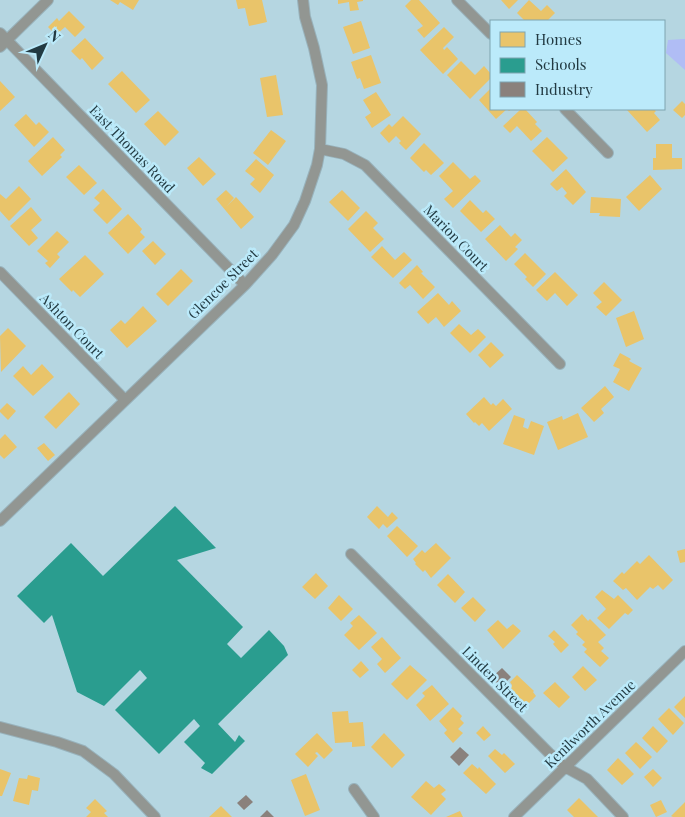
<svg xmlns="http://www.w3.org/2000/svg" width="685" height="817" viewBox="0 0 685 817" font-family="'Playfair Display',serif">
<rect width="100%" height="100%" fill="#b5d6e1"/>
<path fill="#b0bdf5" d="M683 39H685V70L666 53 668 40Z"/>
<path fill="#e9c46a" d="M110 0H139L133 10 120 2 118 5Z
M236 0H262L267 22 249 26 245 8 238 9Z
M338 0H363V1L357 2 359 10 350 11 349 2 338 4Z
M411 0H419L440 23 424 38 417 30 423 26 405 6Z
M501 0H518L509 9Z
M529 0 541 11 547 5 555 13 547 21H525L517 13Z
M69 11 85 27 75 37 65 27 56 35 48 27 57 18 59 21Z
M361 21 370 48 353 54 343 27Z
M444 27 454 37 443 48 444 50 447 47 458 59 443 74 420 50Z
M85 38 104 58 92 70 82 58 80 60 71 51Z
M371 55 381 83 364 89 360 78 357 79 351 62Z
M461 61 475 75 484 66 491 74V78L470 99 447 75Z
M122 71 150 100 136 113 108 84Z
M276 75 283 115 267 117 260 78Z
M0 81 15 97 0 111Z
M491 88V109H512L509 111 507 109 496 119 479 100Z
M376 92 391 115 372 128 365 117 371 113 363 100Z
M682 101 685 104V115L682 118 673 110Z
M521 109H525L537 122 535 124 542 131 531 141 517 126 510 133 503 126Z
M628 109H653L656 111 654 113 660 120 647 132 627 110Z
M158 111 179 132 165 146 144 124Z
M26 114 36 125 39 122 49 132 34 147 14 125Z
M403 116 421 134 406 150 399 143 401 141 396 136 389 143 380 133 389 124 392 127Z
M271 130 286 141 268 165 253 153Z
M53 137 65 150 60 155 62 157 42 176 28 161Z
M547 137 568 158 553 172 532 151Z
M424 143 444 163 431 175 426 170 424 172 410 158Z
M656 144H672V158H682V169L653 170V158H656Z
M199 157 216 174 203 186 187 168Z
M256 159 274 175 260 193 250 184 255 179 245 171Z
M453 162 470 179 475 175 481 181 453 208 444 199 453 191 439 176Z
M79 165 97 183 84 195 66 177Z
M566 169 586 192 573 205 564 196 567 193 562 187 557 191 550 184Z
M650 175 662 189 639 211 626 197Z
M19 186 31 199 9 221 0 211V194L6 199Z
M103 189 122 209 107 224 93 210 100 203 94 198Z
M226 190 234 198 227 206 236 197 254 217 241 229 216 199Z
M342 190 360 208 348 221 329 202Z
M591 197 621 199 620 217 599 216 600 213H590Z
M470 200 483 213 486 210 495 219 481 232 460 211Z
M31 207 42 220 31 230 38 238 29 246 10 226Z
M366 211 378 223 373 228 384 239 370 252 348 229Z
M128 214 142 229 140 232 145 237 128 254 108 233Z
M500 225 511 237 515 233 522 240 515 247 518 249 506 261 485 239Z
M57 231 69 242 57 254 60 257 50 268 45 263 48 261 37 251Z
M153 241 166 254 155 265 142 251Z
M382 246 395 260 404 252 412 260 393 278 371 257Z
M525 253 546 274 533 287 525 279 527 277 514 264Z
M85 255 104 274 80 297 73 290 72 292 59 279Z
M417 265 423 272 421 273 435 287 423 299 410 285 405 289 399 283Z
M181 269 193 281 168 306 156 294Z
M555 272 578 295 567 306 555 293 547 301 536 290Z
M604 282 622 300 606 316 596 307 602 302 593 293Z
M438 293 449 305 452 301 461 311 444 327 436 317 428 324 417 312Z
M143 306 157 321 127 348 110 330 121 320 125 324Z
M634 311 644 339 626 347 616 318Z
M459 324 471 335 478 329 486 337 470 353 450 333Z
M8 328 26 346 1 372 0 336Z
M491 342 504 355 490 368 478 355Z
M620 353 631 359 629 361 642 368 629 391 613 382 620 369 613 366Z
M42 364 54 377 33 396 13 376 23 366 31 375Z
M605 386 614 397 601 409 604 413 594 422 581 408Z
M69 392 80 404 56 429 44 417Z
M484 397 491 405 493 403 496 406 503 399 512 409 489 431 482 423 479 426 475 422 474 423 466 414Z
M7 403 16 411 8 420 0 412V410Z
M578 413 588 437 558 450 547 422 562 416 563 420Z
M514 415 525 419 523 427 528 429 531 421 544 426 534 455 503 444Z
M5 434 17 447 4 459 0 455V439Z
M44 443 55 455 48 461 37 448Z
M377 506 388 517 392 512 398 518 387 528 383 524 379 529 367 517Z
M397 526 418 546 407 557 387 536Z
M436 543 451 558 431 578 425 570 423 572 415 564 416 563 413 559 422 550 425 553Z
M685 549V562L680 563 677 551Z
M649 555 673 580 663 590 658 585 653 589 650 587 637 600 626 588 623 590 613 581 622 572 624 574 637 561 640 564Z
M316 573 328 586 315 599 302 587Z
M448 574 465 592 455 603 437 585Z
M602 590 614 599 618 595 633 610 628 615 625 613 609 629 597 618 606 609 595 597Z
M339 595 353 609 341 621 328 608Z
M473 597 486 610 475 622 461 608Z
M582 614 588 621 590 619 606 635 598 642 604 648 601 651 609 658 600 667 584 652 587 649 582 645 585 642 576 634 578 632 571 625Z
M359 615 377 633 359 650 344 635 353 626 350 623Z
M498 620 507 629 513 624 521 631 503 649 487 630Z
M554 630 569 645 561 653 553 644 555 642 548 636Z
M382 637 401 658 385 673 377 664 382 659 371 647Z
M361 661 369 670 360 678 352 670Z
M410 665 427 680 407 700 391 684Z
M583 666 597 680 585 691 572 677Z
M517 675 534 691 533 692 536 696 527 705 510 688 512 685 510 682Z
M555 682 570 697 559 708 543 693Z
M432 685 449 704 430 721 416 705 425 696 422 693Z
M685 696V718L674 707Z
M453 707 462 716 460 719 464 723 458 729 463 733 453 743 444 733 447 730 439 721Z
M669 708 684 723 673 735 658 719Z
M348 711 349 723 363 722 365 746 352 747V742L335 743 332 712Z
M483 726 491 735 484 741 476 733Z
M653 726 668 741 657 753 642 738Z
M317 733 333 750 324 759 317 752 315 753 318 756 308 767 295 754Z
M384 733 405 755 392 768 371 747Z
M636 742 652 757 640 769 625 753Z
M495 749 502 755 504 753 515 764 505 773 488 756Z
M618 758 634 774 622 785 607 770Z
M472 764 478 769 479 767 496 784 486 794 463 773Z
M0 769 11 773 2 796H0Z
M653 769 662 778 653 787 644 777Z
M306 774 320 810 305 816 291 780Z
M28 775 40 778 38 791 32 790 29 805 13 801 19 778 27 779Z
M426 781 434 788 439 784 446 790 441 794 446 799 431 815 411 797Z
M579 798 598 817H574L567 810Z
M95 799 107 811 104 813 108 817H86L91 812 86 808Z
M661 800 667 812 656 817 650 805Z
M685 802V817H673L671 816Z
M221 806 232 817H209Z
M460 811 463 817H446Z"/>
<path fill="#2a9d8f" d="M175 506 216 548 177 560 243 627 227 644 241 658 269 630 284 646 288 655 218 724 235 742 239 735 245 741 212 774 201 768 205 763 184 742 200 726 194 719 159 754 115 710 147 678 140 670 104 706 77 692 52 615 44 623 17 596 71 543 103 576Z"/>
<path fill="#8a817c" d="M502 668 511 677 501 687 491 678Z
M460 747 469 755 459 766 450 757Z
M246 795 253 802 244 810 237 803Z
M267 810 274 817H260Z"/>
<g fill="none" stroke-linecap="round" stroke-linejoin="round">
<g stroke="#98b2bb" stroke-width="12">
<path id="street" d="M457 0 491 34
M0 33 245 285
M0 47 48 0
M565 109 608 153
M320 149 344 154 365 165 560 364
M0 272 125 400
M0 521 245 285 272 255 294 225 305 201 317 165 320 149 322 85 314 48 305 17 303 0
M351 554 549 753 565 767 587 779 623 817
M0 727 57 742 83 751 114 774 155 817
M354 789 374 817
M514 817 685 651"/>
</g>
<use href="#street" stroke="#929692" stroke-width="10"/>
</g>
<g text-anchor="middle" stroke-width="5" stroke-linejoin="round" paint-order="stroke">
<g font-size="14" fill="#223a42" stroke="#bbeafa">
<text transform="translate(132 149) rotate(46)" y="5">East Thomas Road</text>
<text transform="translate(456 238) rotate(46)" y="5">Marion Court</text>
<text transform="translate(223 284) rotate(-45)" y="5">Glencoe Street</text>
<text transform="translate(72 326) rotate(46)" y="5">Ashton Court</text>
<text transform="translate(495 679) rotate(45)" y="5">Linden Street</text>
<text transform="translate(590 724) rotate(-44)" y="5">Kenilworth Avenue</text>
</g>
</g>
<rect x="490" y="20" width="175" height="90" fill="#bbeafa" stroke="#7ea4b0"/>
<rect x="500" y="32" width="25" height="15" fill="#e9c46a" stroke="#7ea4b0"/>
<text x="535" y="45" font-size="15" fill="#223a42">Homes</text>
<rect x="500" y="58" width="25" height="15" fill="#2a9d8f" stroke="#7ea4b0"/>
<text x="535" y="70" font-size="15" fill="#223a42">Schools</text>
<rect x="500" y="82" width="25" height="15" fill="#8a817c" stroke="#7ea4b0"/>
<text x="535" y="95" font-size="15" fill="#223a42">Industry</text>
<g transform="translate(45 45) rotate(46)" stroke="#bbeafa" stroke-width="4" paint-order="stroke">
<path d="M0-4L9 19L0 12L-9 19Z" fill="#223a42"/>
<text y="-8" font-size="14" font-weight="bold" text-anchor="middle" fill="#223a42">N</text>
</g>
</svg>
